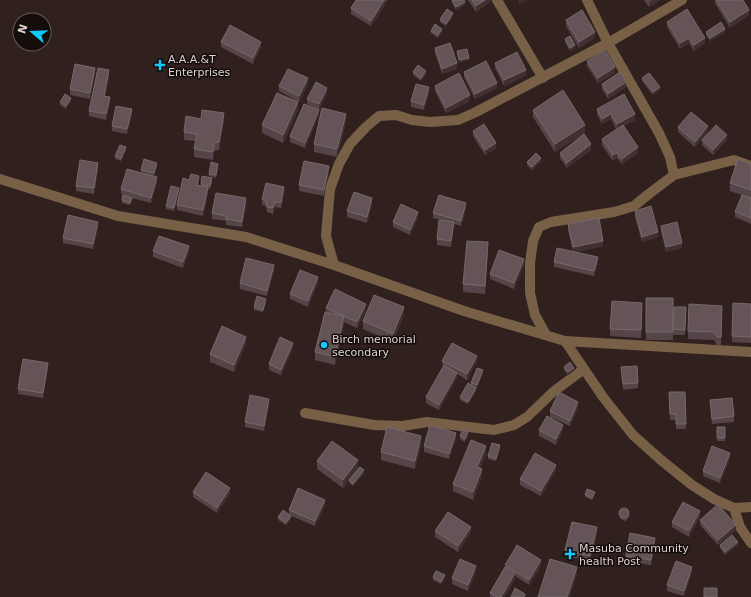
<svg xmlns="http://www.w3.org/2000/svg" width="751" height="597" viewBox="0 0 751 597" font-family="'DejaVu Sans',sans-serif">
<rect width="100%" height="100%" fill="#30211e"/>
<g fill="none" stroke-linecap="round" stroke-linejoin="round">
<path stroke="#786047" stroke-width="10" d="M497 0 543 78
M587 0 608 43 659 133 670 157 674 175
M0 179 118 216 246 237 334 265 464 311 565 341 751 352
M334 265 326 236 330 189 339 164 350 144 366 127 379 116 396 115 412 120 430 122 458 120 474 113 608 43 682 0
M546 335 535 315 530 293V263L533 241 539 227 551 222 614 212 634 206 650 193 674 175 734 160 751 166
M565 341 603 397 633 435 661 460 692 485 714 499 734 508 751 507
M305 413 374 425 403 426 427 422 494 430 514 425 527 417 553 392 584 369
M734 508 740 527 751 543"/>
</g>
<path fill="#554549" d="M356 0H387L386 3 385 2V5L371 26 351 14V8Z
M452 0 465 5 456 10 452 3Z
M468 0H491V1L476 12Z
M644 0H660L649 7Z
M715 0H743L749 15 730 28 715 3Z
M453 16 446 26 440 22V19Z
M566 20 595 38 579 48 566 26Z
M667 22 705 43 694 51 689 43 680 49 667 27Z
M431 31H442L438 38 431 33Z
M706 32H725L710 41 706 35Z
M565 39 575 48 570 51 565 42Z
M221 42 261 47 253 64 221 47Z
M435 48 457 69 442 74 435 53Z
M587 61 615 73 598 83 587 66Z
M495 63 526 75 504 86 495 68Z
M413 72 426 74 421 81 413 75Z
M464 72 497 88 475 99 464 77Z
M95 73 90 99 70 95V89Z
M109 76 105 96 110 102 106 120 89 116V111Z
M642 78 660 90 653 95 642 81Z
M308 84 299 102 279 91V86Z
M602 84 626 87 608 99 602 89Z
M435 86 470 101 446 113 435 91Z
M327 93 319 110 307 104V99Z
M429 93 424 110 411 107V101Z
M71 101 66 109 60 105V102Z
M597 109 635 120 623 126 638 153 622 164 617 158 613 161 602 145V139L616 129 611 119 602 124 597 114Z
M298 110 283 143 262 133V125Z
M533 110 585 133 555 152 533 117Z
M132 114 127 134 112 131V126Z
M319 115 305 148 290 142V136Z
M201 119 224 121 219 150 214 151 213 160 194 157V149L196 141 184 140V132Z
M346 122 337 157 314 152V144Z
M678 127 708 132 695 147 678 132Z
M473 131 496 148 485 155 473 136Z
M702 140H727L713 155 702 145Z
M126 150 121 161 115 159V156Z
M591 150 567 168 560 158V153Z
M541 161 532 170 527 165V162Z
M751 164V224L735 217V212L742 195 730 191V183Z
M157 165 154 176 141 172V170Z
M218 167 216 178 209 176V174Z
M98 169 94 194 76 191V186Z
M329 171 324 196 299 191V185Z
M199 181 198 185 201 186V184L212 181 210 189H208V193L203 216 177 210V205Z
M157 182 151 203 132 198V200L130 205 122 203V200L123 195 121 194V189Z
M179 191 174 211 166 209V206Z
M284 192 281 208 275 207 273 214 267 212 266 206 262 205V199Z
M246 203 242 227 226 225V221L212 219V213Z
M372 204 367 223 347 217V211Z
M466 208 461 226 454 224 451 247 437 245V239L441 220 433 218V213Z
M635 211 658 237 642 242 635 217Z
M418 217 410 235 393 227V222Z
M568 224 603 246 576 252 598 262 594 276 554 267V262L573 251 568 230Z
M661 226 682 248 666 252 661 231Z
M98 227 93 249 63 243V238Z
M488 250 485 294 463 292V284Z
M153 251 189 252 183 268 153 257Z
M524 265 514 289 490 279V274Z
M274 270 267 296 240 289V283Z
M318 283 308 307 290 299V294Z
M646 298H673V340H646Z
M266 302 263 312 254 310V307Z
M751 304V343L732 342V336Z
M674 307H686L685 335H673Z
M326 308 366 309 357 328 344 322V324L335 365 315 360V352L326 312Z
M642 311 641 338 610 336V329Z
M722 314 721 345H717L714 340 688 339V331Z
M404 315 393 342 363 329V321Z
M246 344 234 372 210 362V354Z
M293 348 281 375 269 370V364Z
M442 361H477L467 380 457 374V378L439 410 426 403V397L443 367Z
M564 367 574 371 568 375 564 370Z
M621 367 638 383V388L623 390Z
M48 368 43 398 18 394V389Z
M483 373 477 388 472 386 476 391 468 404 460 400V397L471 385V383Z
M669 392H685L686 429H676V420H670Z
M710 400 734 416V422L712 424Z
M269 404 264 431 245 427V422Z
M578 407 570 426 550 417V411Z
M717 427H725V441H717Z
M539 430H563L556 445 539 436Z
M468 435 465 442 460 439V436Z
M456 438 449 459 424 452V446Z
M421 444 415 469 381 460V452Z
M500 448 496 461 488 459V456Z
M486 454 480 468 482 477 473 500 453 491V484Z
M730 458 720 483 703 476V471Z
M317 461 358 468 343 488 317 469Z
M556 470 541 496 520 485V479Z
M364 473 353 486 349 483V480Z
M193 492 230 494 217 513 193 497Z
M595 494 592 500 585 497V495Z
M325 505 315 526 289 515 291 519 286 525 278 520V517L289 515V510Z
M619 512 630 516 627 520 624 521 620 518Z
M700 517 689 537 672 527V522Z
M700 520 736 530 718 545 700 525Z
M435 531 471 532 458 552 435 537Z
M597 533 590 561 565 556V550Z
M655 543 651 565 626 561V556Z
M720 545H738L725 555 720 548Z
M505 565 541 566 529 585 515 576V579L504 597H490V593L505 567Z
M476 571 468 591 452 584V578Z
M692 572 684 596 667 591V585Z
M433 577H445L441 584 433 580Z"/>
<path fill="#403032" d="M385 0V5L371 26V21Z
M485 0H491V1L476 12V6Z
M519 0H527L519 4Z
M652 0H660L649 7V2Z
M465 2V5L456 10V7Z
M749 10V15L730 28V22Z
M453 13V16L446 26V24Z
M442 29V31L438 38V35Z
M725 29V32L710 41V38Z
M595 32V38L579 48V42Z
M689 38V43L680 49V43Z
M705 38V43L694 51V45Z
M261 42V47L253 64V58Z
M575 45V48L570 51V48Z
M469 58V60L459 63V60Z
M457 63V69L442 74V69Z
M615 67V73L598 83V78Z
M95 68V73L90 99V93Z
M109 70V76L104 101V96Z
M526 70V75L504 86V80Z
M426 71V74L421 81V78Z
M308 78V84L299 102V96Z
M626 82V87L608 99V94Z
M497 83V88L475 99V94Z
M429 87V93L424 110V105Z
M660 87V90L653 95V92Z
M327 88V93L319 110V104Z
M470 95V101L446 113V108Z
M110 97V102L106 120V114Z
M71 98V101L66 109V106Z
M298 102V110L283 143V135Z
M132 109V114L127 134V129Z
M319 110V115L305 148V143Z
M224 113V121L219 150V142Z
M346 114V122L337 157V149Z
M611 114V119L602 124V119Z
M635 114V120L617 130V124Z
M585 125V133L555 152V144Z
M708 126V132L695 147V142Z
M727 135V140L713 155V150Z
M214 143V151L213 160V152Z
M496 143V148L485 155V150Z
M591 144V150L567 168V163Z
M126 147V150L121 161V159Z
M638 147V153L622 164V159Z
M617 153V158L613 161V155Z
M541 158V161L532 170V167Z
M98 163V169L94 194V188Z
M329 166V171L324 196V190Z
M157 177V182L151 203V198Z
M208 187V193L203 216V210Z
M284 187V192L281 208V203Z
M179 188V191L174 211V208Z
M246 198V203L242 227V222Z
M372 198V204L367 223V217Z
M275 202V207L273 214V208Z
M466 203V208L461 226V221Z
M418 212V217L410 235V230Z
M98 222V227L93 249V244Z
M454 222V227L451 247V241Z
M658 232V237L642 242V237Z
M603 241V246L573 253V247Z
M488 242V250L485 294V286Z
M682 243V248L666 252V247Z
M189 246V252L183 268V262Z
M598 257V262L594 276V271Z
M524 259V265L514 289V283Z
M274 265V270L267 296V291Z
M318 277V283L308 307V301Z
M366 304V309L357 328V322Z
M404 307V315L393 342V334Z
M344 316V324L335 365V357Z
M246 337V344L234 372V365Z
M293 343V348L281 375V370Z
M477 356V361L467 380V374Z
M48 363V368L43 398V393Z
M574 368V371L568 375V372Z
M483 370V373L477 388V385Z
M457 373V378L439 410V405Z
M476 388V391L468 404V402Z
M269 399V404L264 431V426Z
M578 402V407L570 426V421Z
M563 425V430L556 445V439Z
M468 432V435L465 442V439Z
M456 433V438L449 459V454Z
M421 436V444L415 469V461Z
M500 445V448L496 461V459Z
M486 446V454L477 475V467Z
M730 453V458L720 483V478Z
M358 460V468L343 488V480Z
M556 465V470L541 496V491Z
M482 469V477L473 500V492Z
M364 470V473L353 486V484Z
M230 488V494L217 513V508Z
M325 500V505L315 526V521Z
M700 511V517L689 537V531Z
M630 514V516L627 520V518Z
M291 516V519L286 525V523Z
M736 525V530L718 545V540Z
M471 527V532L458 552V546Z
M597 527V533L590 561V556Z
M655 538V543L651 565V560Z
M738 542V545L725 555V552Z
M541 560V566L529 585V580Z
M476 566V571L468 591V585Z
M577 567V575L570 597H567Z
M692 567V572L684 596V591Z
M515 573V579L504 597H501Z
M445 575V577L441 584V582Z"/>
<path fill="#645458" stroke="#77686a" d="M356 0H384L371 21 351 8Z
M452 0H464L465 2 456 7Z
M472 0H485L476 6Z
M716 0H743L749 10 730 22Z
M447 9 453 13 446 24 440 19Z
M687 9 705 38 694 45 689 38 680 43 667 22Z
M582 10 595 32 579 42 566 20Z
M721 22 725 29 710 38 706 32Z
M435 24 442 29 438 35 431 31Z
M230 25 261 42 253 58 221 42Z
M570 36 575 45 570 48 565 39Z
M450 43 457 63 442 69 435 48Z
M467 49 469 58 459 60 457 51Z
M605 50 615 67 598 78 587 61Z
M517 52 526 70 504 80 495 63Z
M486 61 497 83 475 94 464 72Z
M75 64 95 68 90 93 70 89Z
M418 65 426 71 421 78 413 72Z
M98 68 109 70 104 96 110 97 106 114 89 111Z
M288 69 308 78 299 96 279 86Z
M620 72 626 82 608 94 602 84Z
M459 73 470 95 446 108 435 86Z
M649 73 660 87 653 92 642 78Z
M316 82 327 88 319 104 307 99Z
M416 84 429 87 424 105 411 101Z
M563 90 585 125 555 144 533 110Z
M277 93 298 102 283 135 262 125Z
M65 94 71 98 66 106 60 102Z
M624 94 635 114 617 124 611 114 602 119 597 109Z
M304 104 319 110 305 143 290 136Z
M116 106 132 109 127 129 112 126Z
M322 108 346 114 337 149 314 144Z
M202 110 224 113 219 142 214 143 213 152 194 149 197 134 184 132 186 116 201 119Z
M691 112 708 126 695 142 678 127Z
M484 124 496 143 485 150 473 131Z
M623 125 638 147 622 159 617 153 613 155 602 139Z
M716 125 727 135 713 150 702 140Z
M584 134 591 144 567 163 560 153Z
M120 145 126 147 121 159 115 156Z
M536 153 541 158 532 167 527 162Z
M144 159 157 163 154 173 141 170Z
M738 159 751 164V190L730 183Z
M80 160 98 163 94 188 76 186Z
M304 161 329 166 324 190 299 185Z
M211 162 218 164 216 175 209 174Z
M127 169 157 177 151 198 121 189Z
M191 174 199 176 197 185 208 187 203 210 177 205 183 178 189 180Z
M202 176 212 178 210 186 201 184Z
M266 183 284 187 281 203 275 202 273 208 267 207 266 201 262 199Z
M171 186 179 188 174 208 166 206Z
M354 192 372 198 367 217 347 211Z
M216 193 246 198 242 222 226 219V216L212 213Z
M123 195 132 198 130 203 122 200Z
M439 195 466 203 461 221 433 213Z
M742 195 751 198V218L735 212Z
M401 204 418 212 410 230 393 222Z
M651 206 658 232 642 237 635 211Z
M68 215 98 222 93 244 63 238Z
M599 218 603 241 573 247 568 224Z
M439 220 454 222 451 241 437 239Z
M677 222 682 243 666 247 661 226Z
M159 236 189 246 183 262 153 251Z
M467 241 488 242 485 286 463 284Z
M557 248 598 257 594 271 554 262Z
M499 250 524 259 514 283 490 274Z
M246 258 274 265 267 291 240 283Z
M300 270 318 277 308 301 290 294Z
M335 289 366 304 357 322 326 308Z
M374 295 404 307 393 334 363 321Z
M257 296 266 299 263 310 254 307Z
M646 298H673V332H646Z
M612 301 642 303 641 330 610 329Z
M733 303 751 304V337L732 336Z
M689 304 722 306 721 337H717L714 332 688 331Z
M674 307H686L685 330 673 329Z
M325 312 344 316 335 357 315 352Z
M222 326 246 337 234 365 210 354Z
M280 337 293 343 281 370 269 364Z
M452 343 477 356 467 374 442 361Z
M23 359 48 363 43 393 18 389Z
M570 362 574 368 568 372 564 367Z
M444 365 457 373 439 405 426 397Z
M637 366 638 383 623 384 621 367Z
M477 368 483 370 477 385 471 383Z
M468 383 476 388 468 402 460 397Z
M559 392 578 402 570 421 550 411Z
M669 392H685L686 424H676V414H670Z
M250 395 269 399 264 426 245 422Z
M732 398 734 416 712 419 710 400Z
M547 416 563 425 556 439 539 430Z
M430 425 456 433 449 454 424 446Z
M387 427 421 436 415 461 381 452Z
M717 427H725V438H717Z
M463 429 468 432 465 439 460 436Z
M471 440 486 446 477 467 482 469 473 492 453 484Z
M332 441 358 460 343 480 317 461Z
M492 443 500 445 496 459 488 456Z
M712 446 730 453 720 478 703 471Z
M535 453 556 465 541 491 520 479Z
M360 467 364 470 353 484 349 480Z
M206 472 230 488 217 508 193 492Z
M298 488 325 500 315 521 289 510Z
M587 489 595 492 592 498 585 495Z
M683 502 700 511 689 531 672 522Z
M718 504 736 525 718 540 700 520Z
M619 513a5 5 0 1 1 10 0a5 5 0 1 1-10 0Z
M283 510 291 516 286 523 278 517Z
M448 512 471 527 458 546 435 531Z
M572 522 597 527 590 556 565 550Z
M630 533 655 538 651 560 626 556Z
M732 535 738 542 725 552 720 545Z
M517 545 541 560 529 580 505 565Z
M460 559 476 566 468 585 452 578Z
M550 559 577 567 567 597H538Z
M676 561 692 567 684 591 667 585Z
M505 567 515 573 501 597H497L490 593Z
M436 571 445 575 441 582 433 577Z
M515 588 525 594 524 597H511Z
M704 588H717V597H704Z"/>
<g fill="#12cafb" stroke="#130d0b" stroke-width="1.5">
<path d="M158 59h4v4h4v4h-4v4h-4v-4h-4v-4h4z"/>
<circle cx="324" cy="345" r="4"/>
<path d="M568 548h4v4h4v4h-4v4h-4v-4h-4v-4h4z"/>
</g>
<g text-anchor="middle" stroke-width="3" stroke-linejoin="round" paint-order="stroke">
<g font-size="11" fill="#ddd2d0" stroke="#130d0b" text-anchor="start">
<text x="168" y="63">A.A.A.&amp;T<tspan x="168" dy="13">Enterprises</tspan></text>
<text x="332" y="343">Birch memorial<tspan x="332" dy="13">secondary</tspan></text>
<text x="579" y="552">Masuba Community<tspan x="579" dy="13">health Post</tspan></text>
</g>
</g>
<g transform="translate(32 32) rotate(289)"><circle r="19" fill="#130d0b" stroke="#645c5a"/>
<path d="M0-3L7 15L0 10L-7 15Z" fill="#12cafb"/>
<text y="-6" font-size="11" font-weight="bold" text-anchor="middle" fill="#ddd2d0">N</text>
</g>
</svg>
